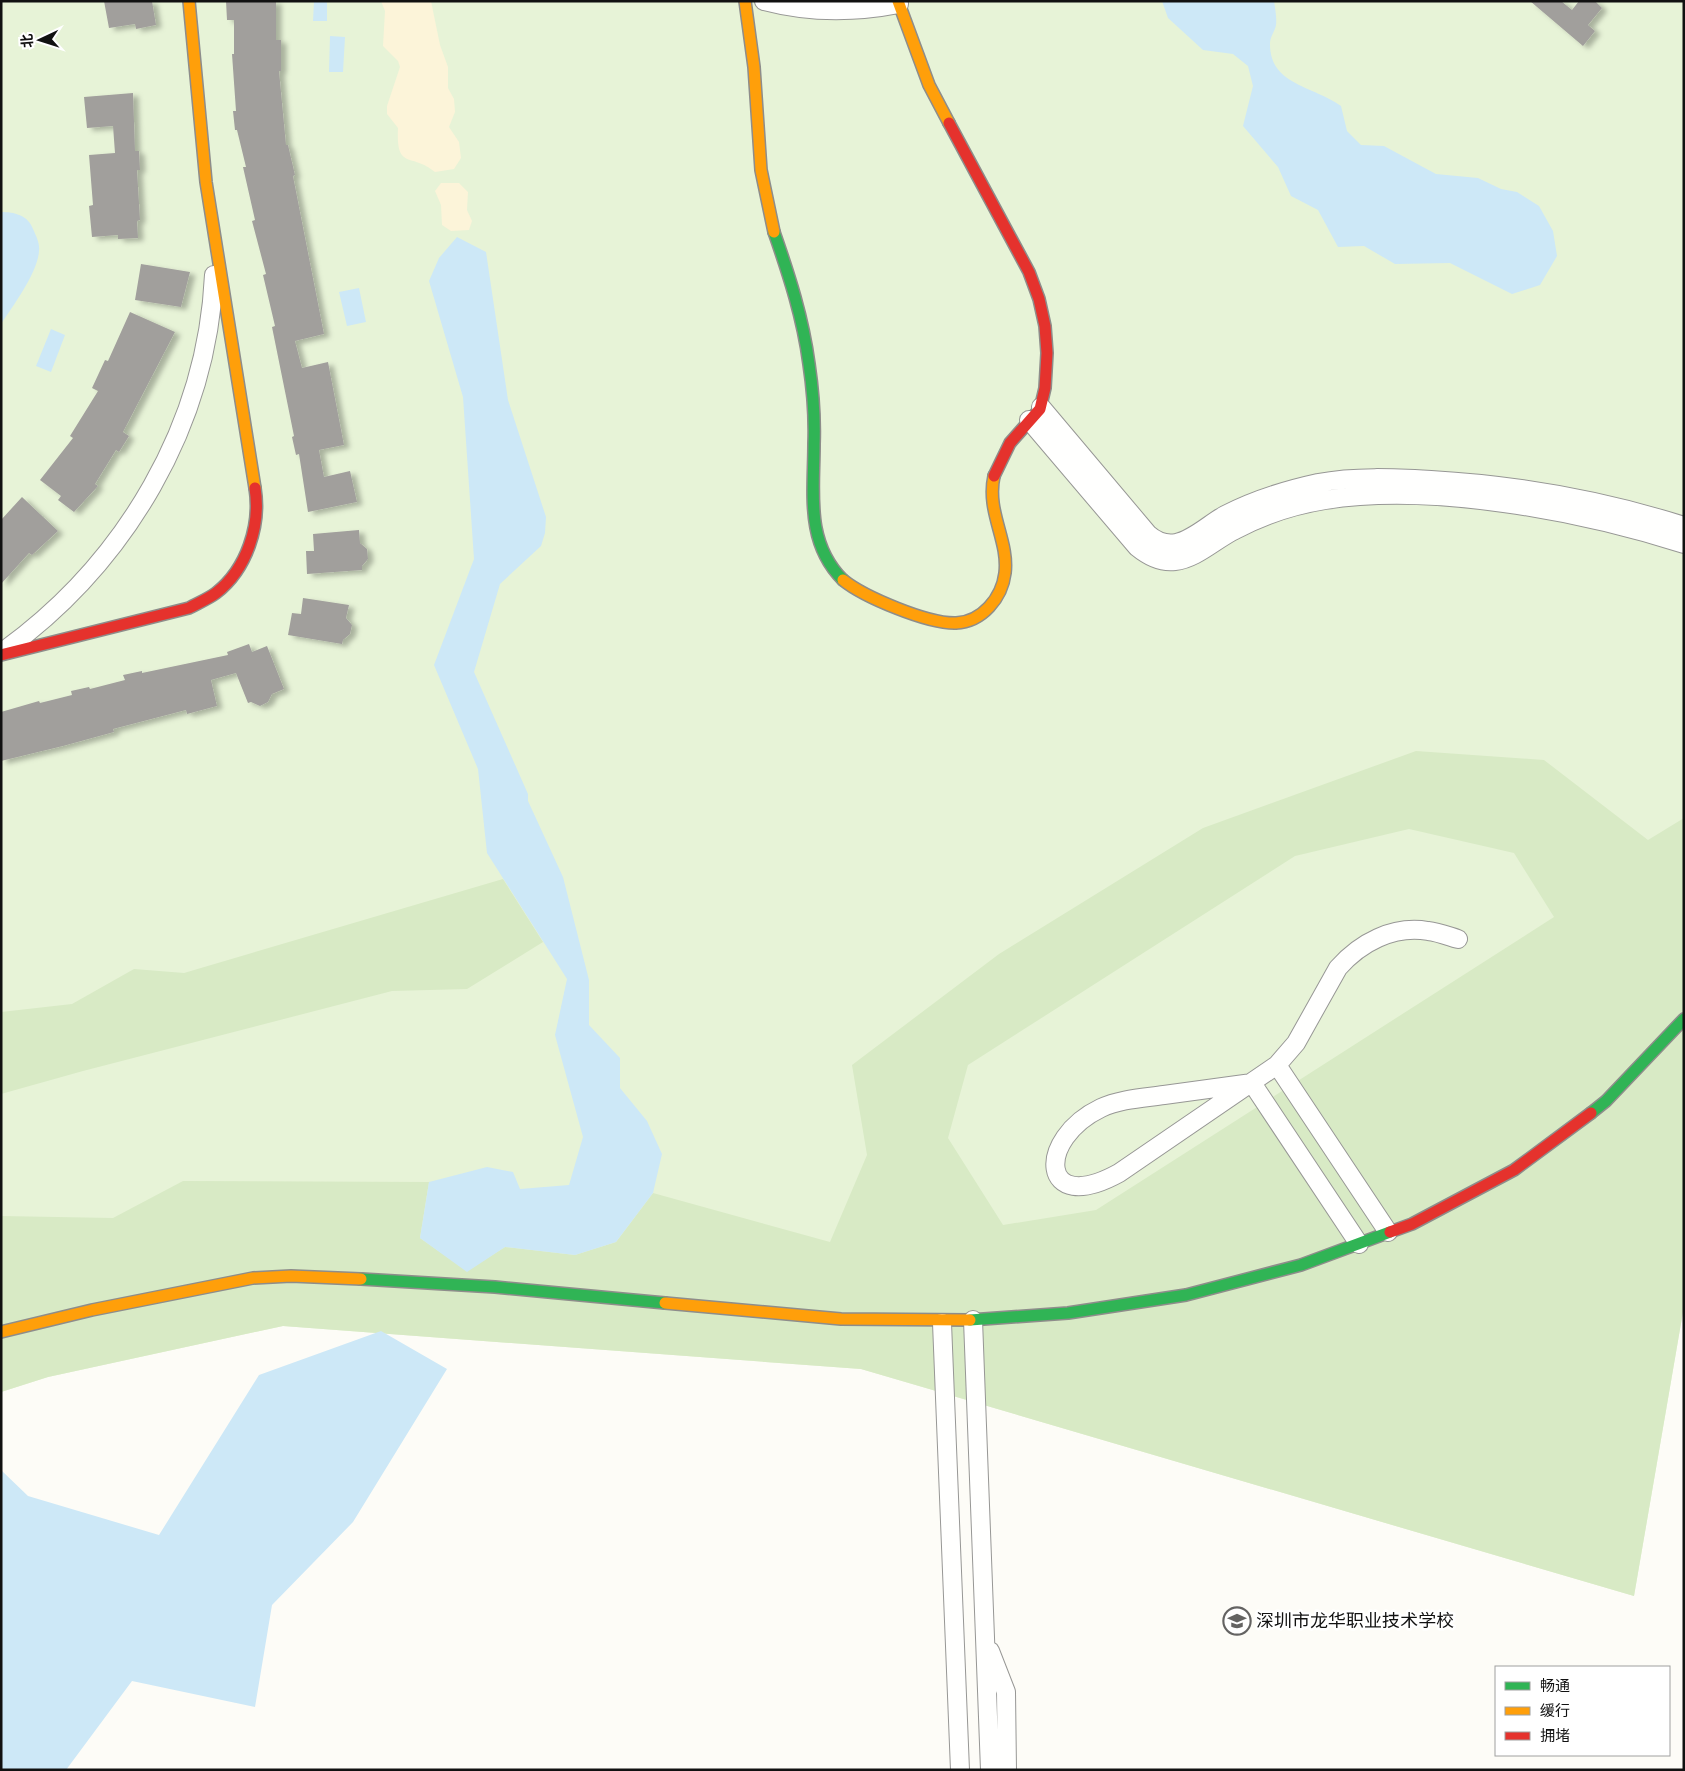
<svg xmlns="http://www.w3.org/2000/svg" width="1685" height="1771" viewBox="0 0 1685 1771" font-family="'Crimson Pro','Noto Sans SC',serif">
<defs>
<filter id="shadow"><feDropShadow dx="5.5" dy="3" stdDeviation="2.5" flood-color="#0004"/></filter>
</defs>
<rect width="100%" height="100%" fill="#fdfcf7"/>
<path fill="#e7f3d7" d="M1 1H1684V1306L1634 1596 861 1369 283 1326 48 1377 1 1392Z"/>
<path fill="#d8eac5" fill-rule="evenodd" d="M1416 751 1544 760 1648 840 1684 818V1306L1634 1596 861 1369 283 1326 48 1377 1 1392V1216L113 1218 183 1181 429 1182 420 1238 467 1271 505 1247 575 1255 616 1242 653 1193 830 1242 867 1155 852 1065 999 954 1203 828ZM1409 829 1514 853 1554 917 1096 1210 1003 1225 948 1138 968 1065 1295 856Z
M503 879 543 942 467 989 392 991 83 1071 1 1094V1012L72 1004 134 969 184 973Z"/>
<path fill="#fcf4d9" d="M381 1H431L440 45 448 67V88L454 99 455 112 449 127 459 142 461 158 454 169 435 172C411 152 396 171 398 128L387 114V106L400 67 398 61 383 46 385 11Z
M441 183H459L468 192 467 210 472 221 469 230 451 231 442 225 441 205 435 191Z"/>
<path fill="#cde8f7" d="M314 1H327V21H313Z
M1162 1H1274C1275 8 1277 18 1276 25 1275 31 1270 37 1270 43 1269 85 1314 86 1341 106L1347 131 1361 145 1384 146 1436 174 1478 178 1501 189 1517 192 1539 206 1553 231 1557 256 1540 285 1512 294 1450 263 1395 264 1364 246 1338 247 1318 210 1291 196 1278 167 1243 126 1253 86 1248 66 1233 54 1203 50 1168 18Z
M330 36 345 37 343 72H329Z
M1 212C14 212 28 215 33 229 36 236 40 243 39 251 38 272 13 306 1 324Z
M457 237 486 252 508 400 546 517 545 533 541 546 500 584 474 672 528 794V801L563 877 589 980V1025L620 1058V1088L647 1121 662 1154 653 1193 616 1242 575 1255 505 1247 467 1272 420 1238 429 1182 487 1167 513 1172 520 1189 569 1185 583 1137 555 1035 567 979 487 853 478 769 434 665 474 559 463 397 429 281 439 258Z
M359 288 366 322 347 326 339 292Z
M51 329 65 335 51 372 36 366Z
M381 1331 447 1369 353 1522 272 1605 255 1707 132 1681 66 1770H1V1470L28 1496 159 1535 259 1375Z"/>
<path fill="#a19f9c" filter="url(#shadow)" d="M104 1H152L156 25 136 29 135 24 109 28Z
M226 1H276V40H281V71H279L286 145H288L295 175 293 176 324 334 295 341 302 368 328 362 344 445 319 450 324 477 350 471 357 502 308 512 299 454 296 455 292 437 294 436 272 327 275 326 263 275 266 274 252 221 255 220 243 167H246L237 130H235L233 111H236L232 54H234V20H227Z
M1530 1H1561L1572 10 1579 1H1595L1602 8 1588 25 1595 31 1583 46Z
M133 93 135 151H139L140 170H137L140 220 137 221 138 238 118 239V235L92 237 89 206 93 205 89 155 115 153 113 126 87 128 84 97Z
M141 264 190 272 181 307 135 300Z
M130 312 175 332 123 432 129 436 119 452 116 450 95 484 98 486 74 512 58 500 61 496 40 480 73 438 70 436 98 391 92 388 105 360 108 361Z
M22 497 58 531 32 555 29 553 1 584V520Z
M359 530 360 543 367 549 368 559 362 566V570L307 574 306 551H314L313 534Z
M303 598 349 605 346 618 352 625 350 634 343 640 342 644 288 635 292 613 301 614Z
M249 644 252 652 267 646 284 689 272 694 268 702 260 706 251 702 248 703 236 673 211 680 217 706 187 714 186 710 113 729 114 732 63 746 1 761V712L39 701 40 703 72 695 71 691 89 687 90 689 125 680 123 675 142 671V673L228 655 227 652Z"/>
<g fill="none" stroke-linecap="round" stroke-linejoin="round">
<g stroke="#979795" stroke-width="20">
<path id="street" d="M764 1C809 13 853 13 899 4
M1041 407 1148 534C1156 541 1165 545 1176 543 1193 540 1210 523 1225 515 1254 500 1286 490 1318 483 1355 476 1394 478 1431 480 1517 485 1602 500 1684 526
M1029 420 1137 547C1148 556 1160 563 1175 561 1196 559 1216 539 1235 530 1263 515 1294 505 1325 500 1433 483 1580 511 1684 544
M5 650C126 562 207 425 214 275
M1277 1065 1388 1232
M1359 1244 1252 1083C1222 1087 1193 1091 1164 1095 1143 1098 1120 1099 1101 1108 1036 1139 1039 1217 1119 1173L1277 1065 1296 1043 1338 968C1360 943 1393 925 1428 931 1438 932 1448 936 1458 939
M973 1320 990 1770
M942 1323 960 1770
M990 1651 1006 1692 1007 1770"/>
</g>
<g stroke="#8e8d8b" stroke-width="14">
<path id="fast" d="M774 232C789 275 803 318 809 364 813 391 815 417 814 444 814 493 805 542 843 580
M1591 1113 1606 1101 1684 1019
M361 1279 495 1287 665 1303
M970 1320 1068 1313 1186 1295 1301 1265 1390 1232"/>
</g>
<g stroke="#8e8d8b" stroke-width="14">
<path id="slow" d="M189 1 206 182 255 488
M745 1 754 67 761 170 774 232
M898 1 929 85 949 123
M843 580C864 597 928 624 956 623 982 622 1002 598 1005 573 1009 540 986 512 994 476
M665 1303 841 1319 970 1320
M1 1332 92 1310 253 1278 291 1276 361 1279"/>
</g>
<g stroke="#8e8d8b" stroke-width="14">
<path id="jam" d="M949 123 1029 272 1039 299 1045 326 1047 353 1045 388 1040 409 1010 443 994 476
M1 655 189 608C198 603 208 599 216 593 247 569 261 525 255 488
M1390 1232 1412 1224 1514 1170 1591 1113"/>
</g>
<use href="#street" stroke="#fffffe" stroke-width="18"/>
<use href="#fast" stroke="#30b455" stroke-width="11"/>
<use href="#slow" stroke="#ff9f0a" stroke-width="11"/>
<use href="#jam" stroke="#e5322d" stroke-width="11"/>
</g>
<defs>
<g id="school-ring" transform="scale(1.4375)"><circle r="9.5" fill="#fff" stroke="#646362" stroke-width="1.5"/><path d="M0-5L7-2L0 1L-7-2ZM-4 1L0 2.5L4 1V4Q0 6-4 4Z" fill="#646362"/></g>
</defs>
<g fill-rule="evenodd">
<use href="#school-ring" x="1237" y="1621"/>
</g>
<g text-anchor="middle" stroke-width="5" stroke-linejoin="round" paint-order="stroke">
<g font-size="18" fill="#111" stroke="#fff" text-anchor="start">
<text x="1256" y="1627">深圳市龙华职业技术学校</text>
</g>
</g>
<rect width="1685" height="1771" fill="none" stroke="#111111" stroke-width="5"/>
<rect x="1495" y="1666" width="175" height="90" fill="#ffffff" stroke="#a0a0a0"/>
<rect x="1505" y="1682" width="25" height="8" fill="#30b455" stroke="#a0a0a0"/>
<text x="1540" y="1691" font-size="15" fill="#111111">畅通</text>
<rect x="1505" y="1707" width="25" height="8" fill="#ff9f0a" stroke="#a0a0a0"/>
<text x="1540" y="1716" font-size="15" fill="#111111">缓行</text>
<rect x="1505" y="1732" width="25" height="8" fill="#e5322d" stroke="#a0a0a0"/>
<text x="1540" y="1741" font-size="15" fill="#111111">拥堵</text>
<g transform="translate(40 40) rotate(266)" stroke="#ffffff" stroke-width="4" paint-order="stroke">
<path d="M0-4L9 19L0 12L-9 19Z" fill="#111111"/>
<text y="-8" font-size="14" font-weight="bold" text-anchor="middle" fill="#111111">北</text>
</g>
</svg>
